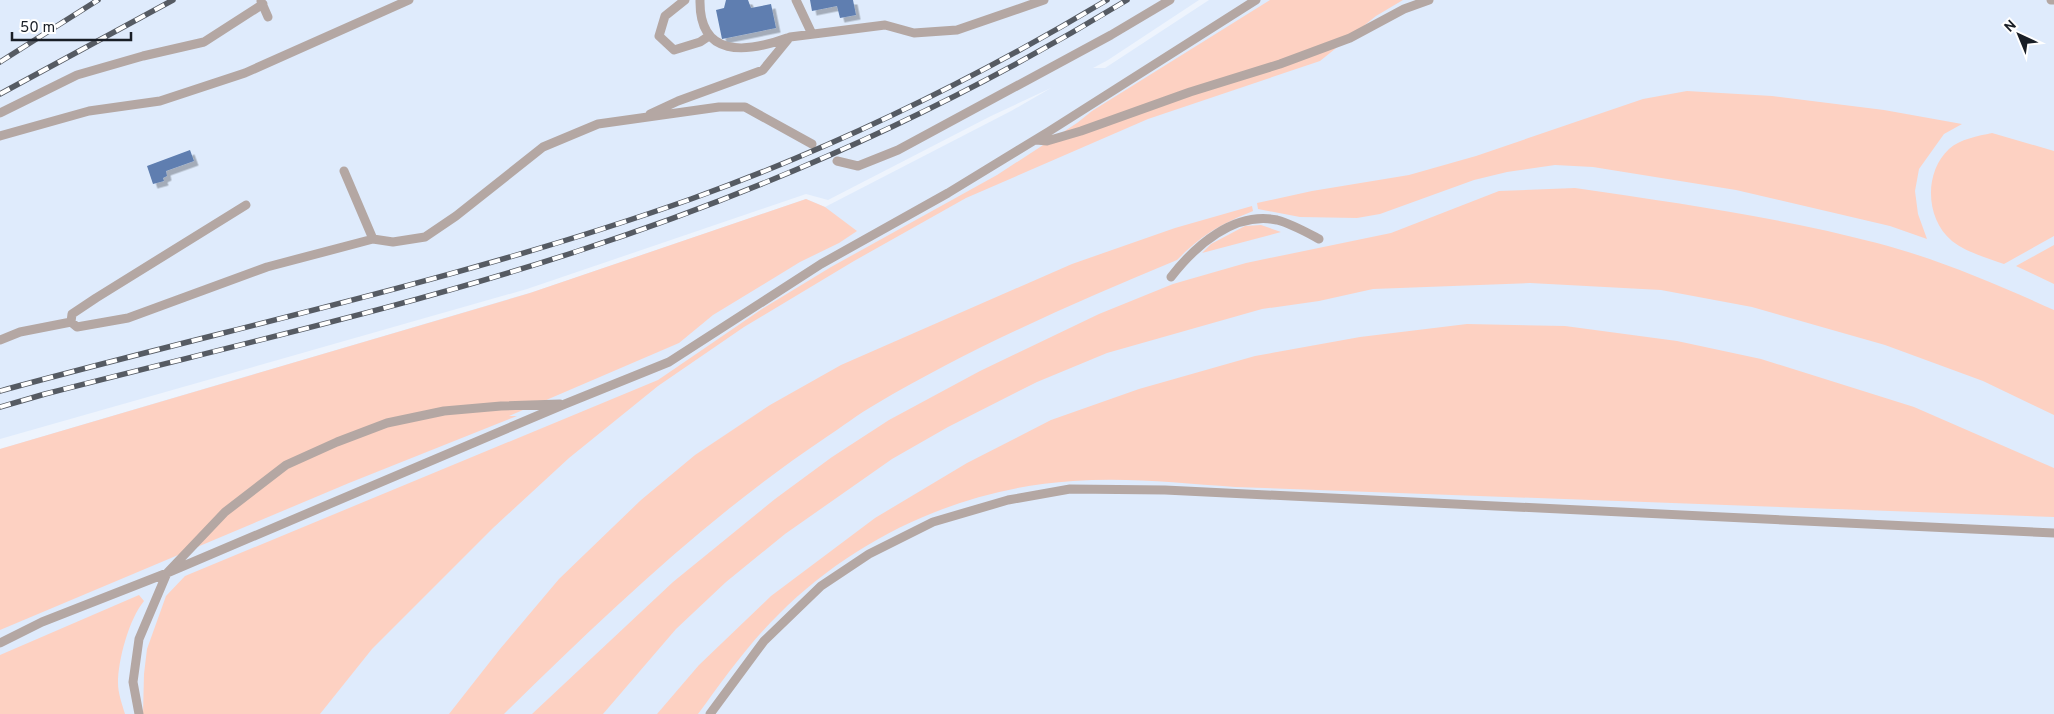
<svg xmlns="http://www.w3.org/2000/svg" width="2054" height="714" viewBox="0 0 2054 714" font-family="Overpass,sans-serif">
<defs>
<filter id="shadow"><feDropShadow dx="4.5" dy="4.5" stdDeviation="0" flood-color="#0004"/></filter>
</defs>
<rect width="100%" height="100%" fill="#eef4fd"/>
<path fill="#dfebfc" d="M0 0H1199L1108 60 1093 68H1105L1209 0H2054V714H0V449L533 292 806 199 825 207 1011 111 1051 88 991 116 828 200 806 194 527 289 0 439Z"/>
<path fill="#fdd1c2" d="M1270 0H1403L1376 16 1320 61 1148 119 966 198 854 261 744 327 658 386 569 458 493 528 372 649 320 714H143L144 674 147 649 166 596 185 576 658 380 762 309 831 267 997 175 1077 123 1092 111Z
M1687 91 1772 96 1884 110 1962 124 1944 134 1919 169 1915 191 1918 214 1927 239 1890 226 1736 190 1593 167 1555 165 1507 172 1474 180 1380 214 1357 218 1300 217 1258 209 1257 203 1312 191 1409 175 1476 156 1643 99Z
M1992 133 2054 151V236L2004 264C1987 258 1966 252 1952 241 1925 219 1924 172 1949 149 1960 139 1978 136 1992 133Z
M1575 188C1677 203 1778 217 1877 243 1938 259 1996 284 2054 310V415L1983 381 1885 345 1752 307 1661 290 1530 283 1373 289 1319 301 1262 309 1107 353 1037 382 948 427 892 459 785 534 726 582 676 629 603 714H532L673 582 775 499 832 457 889 420 980 371 1099 314 1173 284 1246 263 1391 233 1499 191Z
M806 199 825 207 857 231 839 243 800 262 713 315 679 343 509 416H517L349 483 0 630V449L530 293Z
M1252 206 1253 211C1219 225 1203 234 1177 260 1074 303 972 347 876 404 858 414 842 427 825 438 707 517 605 615 504 714H449L500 649 559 579 641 500 695 455 770 405 841 365 1072 264 1175 228Z
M1261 225 1281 232 1202 253 1211 244 1245 226Z
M2054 245V284L2016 266Z
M1467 324 1565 326 1677 341 1761 359 1914 407 2054 468V517L1235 487C1181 483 1127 477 1073 481 963 488 857 536 779 614 748 644 723 680 698 714H657L699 665 771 596 875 518 967 463 1051 420 1139 389 1255 356 1360 337Z
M139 595 144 601C129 619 118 660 118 683 118 693 122 704 125 714H0V655Z"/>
<path fill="#5e7eb0" filter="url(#shadow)" d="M726 0H748L751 8 771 4 776 28 722 39 716 10 724 8Z
M810 0H853L856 15 840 18 837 6 812 11Z
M190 150 194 161 166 171 167 176 163 178 164 181 153 184 147 166Z"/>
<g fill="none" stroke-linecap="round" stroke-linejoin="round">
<path stroke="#b4a7a3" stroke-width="9" d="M685 0 665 16 659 36 674 50 700 42 709 36
M700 0C699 58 746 53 787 38
M796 0 812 34
M2051 0H2054
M261 1 268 17
M0 113 77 75 143 56 204 42 263 4
M650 114 678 101 763 70 790 37 885 25 914 33 957 30 1044 0
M0 136 89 111 160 101 245 73 409 0
M1036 140 1047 141 1081 131 1190 92 1280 64 1350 38 1404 9 1429 0
M837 161 858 166 898 150 1111 35 1170 0
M344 171 373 239 393 242 425 237 456 216 543 147 598 124 719 107H745L812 144
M246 205 96 298 72 314 71 322 77 327 128 318 267 267 373 239
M1171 277C1195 246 1234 211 1277 220 1292 224 1306 232 1319 239
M0 340 20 332 71 322
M0 643 42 622 167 573 565 404 669 362 821 264 948 193 1048 132 1256 0
M139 714 133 682 139 639 167 573 225 512 286 465 337 442 387 423 444 411 501 406 560 404
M710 714 764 641 821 586 869 554 933 522 1008 500 1070 489 1165 490 2054 533"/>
<g stroke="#565b63" stroke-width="5.5">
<path id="rail" d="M0 62 98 0
M0 94 173 0
M0 391C230 328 466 279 691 199 836 147 975 79 1107 0
M0 407 45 394C223 348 404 308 578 251 769 189 955 105 1127 0"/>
</g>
<use href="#rail" stroke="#fff" stroke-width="4" stroke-dasharray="11" stroke-linecap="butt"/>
</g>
<g transform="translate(2019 35) rotate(316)" stroke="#ffffff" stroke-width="4" paint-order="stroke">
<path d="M0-4L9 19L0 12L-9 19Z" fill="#191e26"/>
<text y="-8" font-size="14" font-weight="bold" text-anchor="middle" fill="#191e26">N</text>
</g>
<path d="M12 32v8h119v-8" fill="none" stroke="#191e26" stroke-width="2.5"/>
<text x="20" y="32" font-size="15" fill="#191e26" stroke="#ffffff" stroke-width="4" paint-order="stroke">50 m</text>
</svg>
